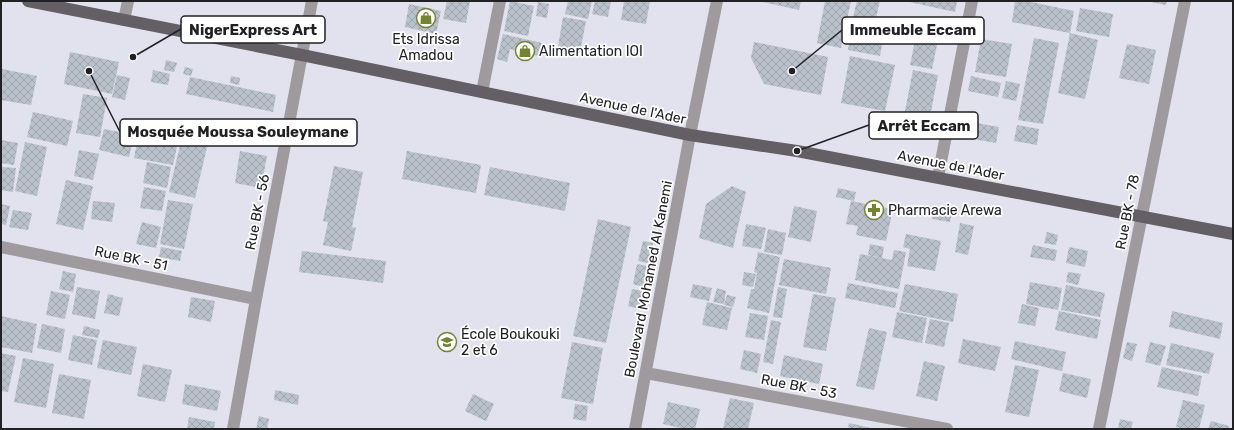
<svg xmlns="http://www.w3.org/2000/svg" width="1234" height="430" viewBox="0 0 1234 430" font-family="Rubik,sans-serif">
<defs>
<pattern id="building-cross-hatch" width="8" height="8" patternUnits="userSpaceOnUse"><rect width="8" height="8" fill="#b9c1cb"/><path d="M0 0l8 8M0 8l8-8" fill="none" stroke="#9fa6ae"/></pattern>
</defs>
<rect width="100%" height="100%" fill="#e2e1ee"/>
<path fill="url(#building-cross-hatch)" d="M447 1H470L466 23 443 19Z
M510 1 534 6 528 36 504 31Z
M568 1H592L588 19 565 14Z
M595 1H611L608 17 592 14Z
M624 1H650L646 24 621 20Z
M759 1H801L799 10Z
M825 1H851L841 48 817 43Z
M857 1H880L875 22 853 17Z
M905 1H957L955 12Z
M1015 1H1026L1074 11 1070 33 1012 22Z
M1145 1H1167L1166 5Z
M538 2 549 4 547 18 536 16Z
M409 4 441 11 436 34 405 27Z
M1080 8 1113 14 1109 37 1076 31Z
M563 17 586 21 579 57 557 53Z
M853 21 885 27 880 56 848 50Z
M1070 33 1098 40 1085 99 1058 93Z
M503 34 542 43 539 56 510 49 507 62 497 59Z
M916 36 938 40 932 69 910 65Z
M1034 38 1059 43 1043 124 1018 120Z
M981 39 1012 44 1006 77 975 72Z
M754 42 828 57 821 95 764 84 751 58Z
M1127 44 1156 50 1149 84 1119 78Z
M70 52 119 62 112 94 64 84Z
M850 56 895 65 885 111 841 103Z
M166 60 177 63 174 72 164 70Z
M185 67 193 69 191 76 183 74Z
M2 69 37 76 31 105 1 100Z
M153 70 170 74 168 85 151 82Z
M913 70 938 75 929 122 904 116Z
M117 75 130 78 125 100 112 97Z
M231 76 240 78 239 85 230 83Z
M971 76 1001 83 998 97 968 91Z
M190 77 276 95 273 112 186 94Z
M1006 81 1020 84 1016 101 1002 98Z
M83 94 107 98 100 137 76 133Z
M33 112 73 121 67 146 27 137Z
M959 121 974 124 971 139 956 136Z
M976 123 999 127 996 143 973 139Z
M1017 125 1039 129 1037 145 1014 141Z
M104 129 134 135 129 157 99 150Z
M182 137 208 143 195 198 169 192Z
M138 138 177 146 173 165 134 158Z
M1 140 18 143 14 165 1 163Z
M25 142 47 147 37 196 15 191Z
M79 150 99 154 93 180 74 176Z
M240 151 267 156 261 188 235 183Z
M407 151 481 165 476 193 402 179Z
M147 162 171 167 167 188 143 183Z
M334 166 363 172 352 227 356 228 351 251 323 245 328 222 323 221Z
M1 167 16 168 13 192 1 190Z
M490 167 570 183 565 211 484 195Z
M66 180 93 186 83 230 56 224Z
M732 186 746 192 733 248 699 238 706 204Z
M144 187 166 191 162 211 140 208Z
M838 188 856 192 854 201 836 197Z
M168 200 193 204 184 249 160 244Z
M93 201 115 203 112 222 91 219Z
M851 201 893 209 886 241 856 235 858 226 846 224Z
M1 204 10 206 6 225 1 224Z
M794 206 817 211 811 242 788 237Z
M935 208 952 211 950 222 932 219Z
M13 210 32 213 28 230 9 227Z
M598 219 631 227 606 343 573 336Z
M142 222 161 227 156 248 136 244Z
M960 223 974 226 968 255 955 252Z
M746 224 766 228 761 249 742 246Z
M768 229 786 233 782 255 764 252Z
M1047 232 1058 235 1056 245 1044 243Z
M906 234 941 241 935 271 907 266 910 249 903 247Z
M643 241 653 243 648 263 638 261Z
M870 244 884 247 882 258 868 255Z
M1033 245 1057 250 1055 261 1030 257Z
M161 247 182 251 180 261 159 257Z
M1069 247 1088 251 1085 267 1066 263Z
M894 250 906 252 899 289 855 280 860 254 892 260Z
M302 251 386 261 383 283 299 272Z
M758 252 780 257 769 313 747 308 751 289H754L757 273 754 272Z
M784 259 831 268 826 294 779 285Z
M637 264 647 266 643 287 633 284Z
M63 271 76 274 73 292 59 289Z
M744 272 756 274 753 287 742 285Z
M1068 272 1081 274 1078 285 1066 282Z
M1030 282 1062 288 1058 310 1026 304Z
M848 283 898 293 895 308 845 298Z
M693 284 712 288 709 301 690 297Z
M905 284 958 294 953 322 899 311Z
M1066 285 1105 293 1100 317 1061 310Z
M77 287 100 291 95 319 72 314Z
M778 287 787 289 782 318 773 317Z
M717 288 726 291 724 304 713 302Z
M632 289 643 291 639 309 628 306Z
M51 291 70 295 65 319 46 315Z
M108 294 123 298 119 316 104 313Z
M813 294 836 298 826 351 803 347Z
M727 295 736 297 733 307 724 305Z
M191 297 215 301 211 322 188 317Z
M707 302 732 308 727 330 702 325Z
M1022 304 1039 308 1035 326 1018 323Z
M1059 311 1101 320 1097 339 1055 330Z
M1172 311 1223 323 1220 339 1169 327Z
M897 312 927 318 922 343 892 337Z
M750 313 768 316 764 340 745 337Z
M1 316 37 324 32 353 1 347Z
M930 319 949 323 944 347 925 343Z
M771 320 781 322 773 364 763 362Z
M42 324 65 329 61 353 37 348Z
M84 326 100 330 98 338 82 335Z
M869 328 887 332 874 390 856 386Z
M73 335 97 340 92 365 68 360Z
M963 339 1001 347 995 371 958 363Z
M103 340 137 347 131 375 97 368Z
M1015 341 1066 352 1062 371 1011 359Z
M572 342 603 348 593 404 561 398Z
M1127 342 1137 344 1132 361 1123 358Z
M1150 342 1166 346 1160 366 1145 362Z
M1171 343 1214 353 1209 374 1166 365Z
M744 350 761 354 757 373 740 369Z
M1 353 16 356 8 392 1 391Z
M784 355 823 364 819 384 780 376Z
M23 358 54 364 46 408 14 402Z
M924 361 945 366 937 401 916 396Z
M143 364 172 370 165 402 137 396Z
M1015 365 1039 370 1029 417 1005 412Z
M1162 367 1202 376 1198 396 1157 387Z
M1063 373 1091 379 1087 398 1059 391Z
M59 374 91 380 84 419 52 413Z
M185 384 221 391 217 411 182 404Z
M275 390 299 395 298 405 274 400Z
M473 394 494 404 486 421 465 411Z
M730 398 754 403 748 429H723Z
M1183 400 1205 405 1199 429H1185L1176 427Z
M668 402 700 409 695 429H685L663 424Z
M575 404 588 406 586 421 573 419Z
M259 416 269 419 267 429H256Z
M189 417 215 422 214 429H187Z
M1120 419 1133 422 1131 429H1118Z
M1211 421 1229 426 1228 429H1208Z
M849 423 871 428V429H848Z"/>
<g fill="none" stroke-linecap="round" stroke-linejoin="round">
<path stroke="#9e9a9e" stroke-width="12" d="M124 20 128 1
M482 92 500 1
M938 177 972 1
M1 247 256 299
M646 373 947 429
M233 429 256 299 312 1
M635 429 690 135 717 1
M1099 429 1185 1"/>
<path stroke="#645e65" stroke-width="12" d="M28 1 302 55 690 135 797 151 1233 234"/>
</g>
<defs>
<g id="shop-ring" transform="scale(1)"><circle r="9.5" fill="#fff" stroke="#748331" stroke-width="1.5"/><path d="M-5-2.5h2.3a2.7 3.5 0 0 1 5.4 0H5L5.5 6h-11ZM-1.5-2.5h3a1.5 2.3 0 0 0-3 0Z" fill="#748331"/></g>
<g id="pharmacy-ring" transform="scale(1)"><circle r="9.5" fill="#fff" stroke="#748331" stroke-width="1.5"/><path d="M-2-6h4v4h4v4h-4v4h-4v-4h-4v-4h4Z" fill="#748331"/></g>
<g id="school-ring" transform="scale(1)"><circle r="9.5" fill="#fff" stroke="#748331" stroke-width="1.5"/><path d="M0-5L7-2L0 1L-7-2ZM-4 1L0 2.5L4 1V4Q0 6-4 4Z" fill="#748331"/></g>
</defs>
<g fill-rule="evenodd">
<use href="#shop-ring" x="426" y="18"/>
<use href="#shop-ring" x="525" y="51"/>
<use href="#pharmacy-ring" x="874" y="210"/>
<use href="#school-ring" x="447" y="342"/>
</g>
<g text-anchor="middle" stroke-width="3.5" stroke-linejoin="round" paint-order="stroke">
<g font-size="14" fill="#212025" stroke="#fff" text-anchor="start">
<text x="426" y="44" text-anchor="middle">Ets Idrissa<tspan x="426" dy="16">Amadou</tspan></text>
<text x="539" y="56">Alimentation IOI</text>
<text x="888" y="215">Pharmacie Arewa</text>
<text x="461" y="339">École Boukouki<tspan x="461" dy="16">2 et 6</tspan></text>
</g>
<g font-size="14" fill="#212025" stroke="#fff">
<text transform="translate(633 108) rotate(12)" y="5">Avenue de l'Ader</text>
<text transform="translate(951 165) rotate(11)" y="5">Avenue de l'Ader</text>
<text transform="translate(257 212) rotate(-79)" y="5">Rue BK - 56</text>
<text transform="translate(1127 212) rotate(-79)" y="5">Rue BK - 78</text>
<text transform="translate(131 258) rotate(12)" y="5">Rue BK - 51</text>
<text transform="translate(648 279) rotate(-79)" y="5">Boulevard Mohamed Al Kanemi</text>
<text transform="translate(799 386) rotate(11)" y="5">Rue BK - 53</text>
</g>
</g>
<path fill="none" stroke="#212025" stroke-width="1.5" d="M133 57L181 29M792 71L842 30M797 151L869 125M89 71L120 132"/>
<g fill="#212025" stroke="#fff" stroke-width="1.5">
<circle cx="133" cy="57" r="4"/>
<circle cx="792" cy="71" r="4"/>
<circle cx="797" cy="151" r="4"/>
<circle cx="89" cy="71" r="4"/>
</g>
<g fill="#fff" stroke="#212025" stroke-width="1.5">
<rect x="181" y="16" width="144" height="27" rx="4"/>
<rect x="842" y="17" width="142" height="27" rx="4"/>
<rect x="869" y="112" width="109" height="27" rx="4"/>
<rect x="120" y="119" width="237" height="27" rx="4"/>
</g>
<g font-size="15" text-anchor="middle" font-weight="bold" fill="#212025">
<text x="253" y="35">NigerExpress Art</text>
<text x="913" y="35">Immeuble Eccam</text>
<text x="924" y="131">Arrêt Eccam</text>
<text x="238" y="137">Mosquée Moussa Souleymane</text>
</g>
<rect width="1234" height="430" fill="none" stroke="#212025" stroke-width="4"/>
</svg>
